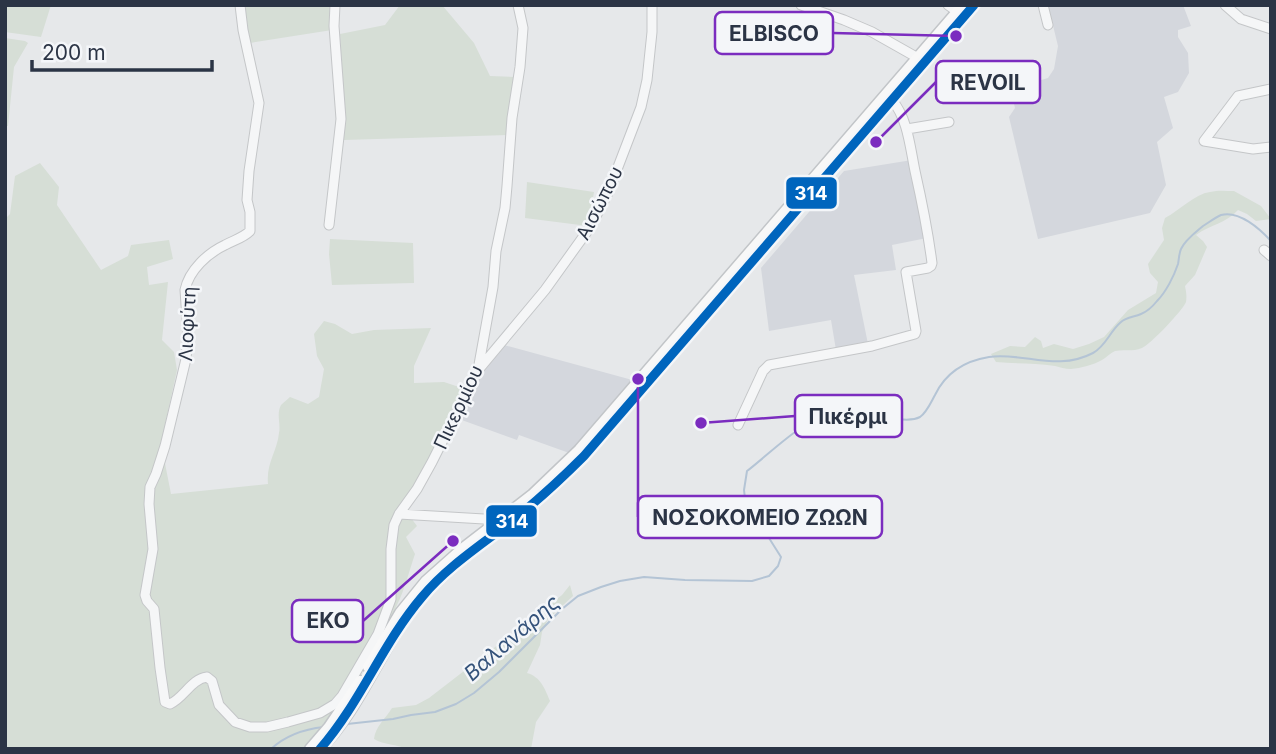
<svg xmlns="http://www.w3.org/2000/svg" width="1276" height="754" viewBox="0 0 1276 754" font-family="Inter,sans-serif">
<rect width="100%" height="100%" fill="#e6e8ea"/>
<path fill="#d4d7dd" d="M1048 5H1141L1142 7 1145 5H1183L1191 26 1178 30V37L1188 53 1189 73 1178 92 1164 97 1173 128 1157 142 1166 185 1150 213 1038 239 1009 117 1015 108 1012 95 1015 94V92L1032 88 1031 83 1048 78 1054 69 1058 46Z
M912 160 927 238 892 245 896 270 854 275 868 344 836 350 831 320 769 331 761 268 844 171Z
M504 345 636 381 572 454 519 435 517 440 459 419 480 373Z"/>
<path fill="#d6ded6" d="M5 5H51L41 37 5 32Z
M246 5H332V30L250 43 246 21Z
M400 5H442L474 43 490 76 516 77 508 135 344 140V103L340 34 385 25Z
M5 38 25 41 28 43 14 67 8 126H5Z
M40 163 59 187 57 205 101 270 128 256 131 245 169 240 173 259 147 267 149 285 168 282 162 340 174 352 177 370 161 443 171 494 268 484C266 463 277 452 279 433 281 424 276 414 281 405 282 404 289 398 290 397L308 404 319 397 324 369 317 356 314 334 324 321 335 324 352 334 374 330 431 328 414 366V383L444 382 459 387 461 393 418 480 403 501 396 514 411 518 417 526 406 537 415 554C409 571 405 589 397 605 374 657 343 709 302 749H5V219L10 214 15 176Z
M527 182 594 192 588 226 525 218Z
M1234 191 1261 206 1271 219 1256 221 1247 214 1238 210C1225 224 1211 224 1196 235L1203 241 1207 247 1195 275 1185 286C1186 291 1187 296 1186 302 1183 310 1150 345 1142 348 1132 352 1124 349 1115 351 1110 353 1106 358 1102 360 1093 365 1081 368 1071 369 1065 369 1060 367 1055 366 1035 363 1016 364 996 362L991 354 1010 346 1025 347 1035 337 1041 341 1043 348 1054 344 1073 349 1089 344 1104 337 1128 310 1156 293 1158 282 1150 273 1148 264 1164 240 1162 228 1165 218C1180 210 1195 194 1210 192 1218 190 1226 191 1234 191Z
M330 239 413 243 414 283 332 285 329 254Z
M570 585 573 596 548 619 542 632 540 645 527 673C541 677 545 689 550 701L536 722 531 749H407C397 744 384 745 374 739 375 727 386 718 392 708L416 705 429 698 538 614 562 595Z"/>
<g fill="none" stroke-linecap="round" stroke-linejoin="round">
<path stroke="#b4c4d5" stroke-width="2" d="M347 724 393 719 411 715 435 712 456 704 474 693 499 672 562 609 578 596 601 587 620 581 644 577 685 580 752 581 769 576 778 566 781 557 762 527 746 507 744 490 747 471C768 455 801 422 825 416 838 413 855 413 868 414 882 415 907 424 920 417 927 412 931 402 935 395 946 372 964 361 989 357 1024 352 1057 372 1093 353 1106 346 1110 331 1121 322 1126 317 1134 317 1141 314 1146 312 1153 306 1157 301 1166 292 1174 276 1178 264 1179 259 1179 253 1181 249 1185 240 1196 232 1203 226 1208 223 1216 217 1221 215 1239 210 1260 229 1271 241
M271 749C286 735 305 729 324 727"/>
<g stroke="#c4c6c8" stroke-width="11">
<path id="minor" d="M240 5 243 30 259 103 249 171 247 200 250 212V231C243 238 234 240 225 245 208 253 189 270 185 290L188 334 186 359 165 446 156 474 150 487 149 504 153 549 145 595 147 601 154 609 160 668 165 702 170 704C184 698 191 679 207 677L212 681 219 705 235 722 250 727H267L288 722 320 713 335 704 342 696 378 634 391 599V549L394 525 399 514 417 489 432 462 478 370 493 287 496 251 505 208 507 186 512 118 520 67 523 28 518 5
M801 5 844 20 872 32 918 58
M948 5 958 12
M1043 5 1048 25
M1225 5 1241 19 1271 29
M1271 89 1238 96 1204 141 1253 149 1271 147
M907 129 949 122
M329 225 341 119 334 26 335 5
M1264 250 1271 256
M479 369 545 290 591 226 608 193 641 107 647 80 652 32V5
M738 425 763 371 769 365 872 346 915 334 916 331 906 272 928 268 931 266 932 263C928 232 922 202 915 171 910 147 908 119 892 100
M399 514 501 520"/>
</g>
<g stroke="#c2c5c8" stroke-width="13">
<path id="major" d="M368 667 400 613 426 581 462 549 532 495 579 450 963 5
M310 749 329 727 360 681
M320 749C363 705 382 643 422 597 447 568 478 547 508 524 535 503 560 481 584 456L974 5"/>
</g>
<use href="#minor" stroke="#f5f6f7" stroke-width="9"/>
<use href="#major" stroke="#f8f8f8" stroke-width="10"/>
<g stroke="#f4f6f9" stroke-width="14">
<path id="bus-1" d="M320 749C361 702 382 644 422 597 446 568 478 547 508 524 535 503 560 480 584 456L974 5"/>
</g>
<use href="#bus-1" stroke="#0065bd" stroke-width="9"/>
</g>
<g text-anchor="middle" stroke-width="5" stroke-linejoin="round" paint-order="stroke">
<g font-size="19" fill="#2b3445" stroke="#f4f6f9">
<text transform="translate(599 203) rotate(-63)" y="7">Αισώπου</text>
<text transform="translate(187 324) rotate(-87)" y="7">Λιοφύτη</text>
<text transform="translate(458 407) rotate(-65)" y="7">Πικερμίου</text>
</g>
<g font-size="21" font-style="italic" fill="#34527a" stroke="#f4f6f9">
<text transform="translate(512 638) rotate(-41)" y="7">Βαλανάρης</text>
</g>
</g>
<path fill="none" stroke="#7b2cbf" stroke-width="2.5" d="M956 36L833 33M876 142L936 82M701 423L795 416M638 379L638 517M453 541L363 621"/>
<g fill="#7b2cbf" stroke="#f4f6f9" stroke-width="2.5">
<circle cx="956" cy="36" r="7"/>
<circle cx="876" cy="142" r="7"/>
<circle cx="701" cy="423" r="7"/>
<circle cx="638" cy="379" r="7"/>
<circle cx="453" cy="541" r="7"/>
</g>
<g fill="#f4f6f9" stroke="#7b2cbf" stroke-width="2.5">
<rect x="715" y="12" width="118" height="42" rx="7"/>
<rect x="936" y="61" width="104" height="42" rx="7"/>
<rect x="795" y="395" width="107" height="42" rx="7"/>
<rect x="638" y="496" width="244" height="42" rx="7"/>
<rect x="292" y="600" width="71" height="42" rx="7"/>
</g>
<g font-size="21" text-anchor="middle" font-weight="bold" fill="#2b3445">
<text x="774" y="41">ELBISCO</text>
<text x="988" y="90">REVOIL</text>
<text x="848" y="424">Πικέρμι</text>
<text x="760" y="525">ΝΟΣΟΚΟΜΕΙΟ ΖΩΩΝ</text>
<text x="328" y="628">EKO</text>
</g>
<g stroke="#f4f6f9" stroke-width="2.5">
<rect x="785" y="176" width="53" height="34" rx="7" fill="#0065bd"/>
<rect x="485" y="504" width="53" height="34" rx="7" fill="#0065bd"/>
</g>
<g font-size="19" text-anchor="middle" font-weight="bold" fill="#fff">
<text x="811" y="200">314</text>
<text x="512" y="528">314</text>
</g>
<rect width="1276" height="754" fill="none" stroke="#2b3445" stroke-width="14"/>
<path d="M32 60v10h180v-10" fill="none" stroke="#2b3445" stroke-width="3.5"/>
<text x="42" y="60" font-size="21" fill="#2b3445" stroke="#f4f6f9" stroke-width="5" paint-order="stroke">200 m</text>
</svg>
